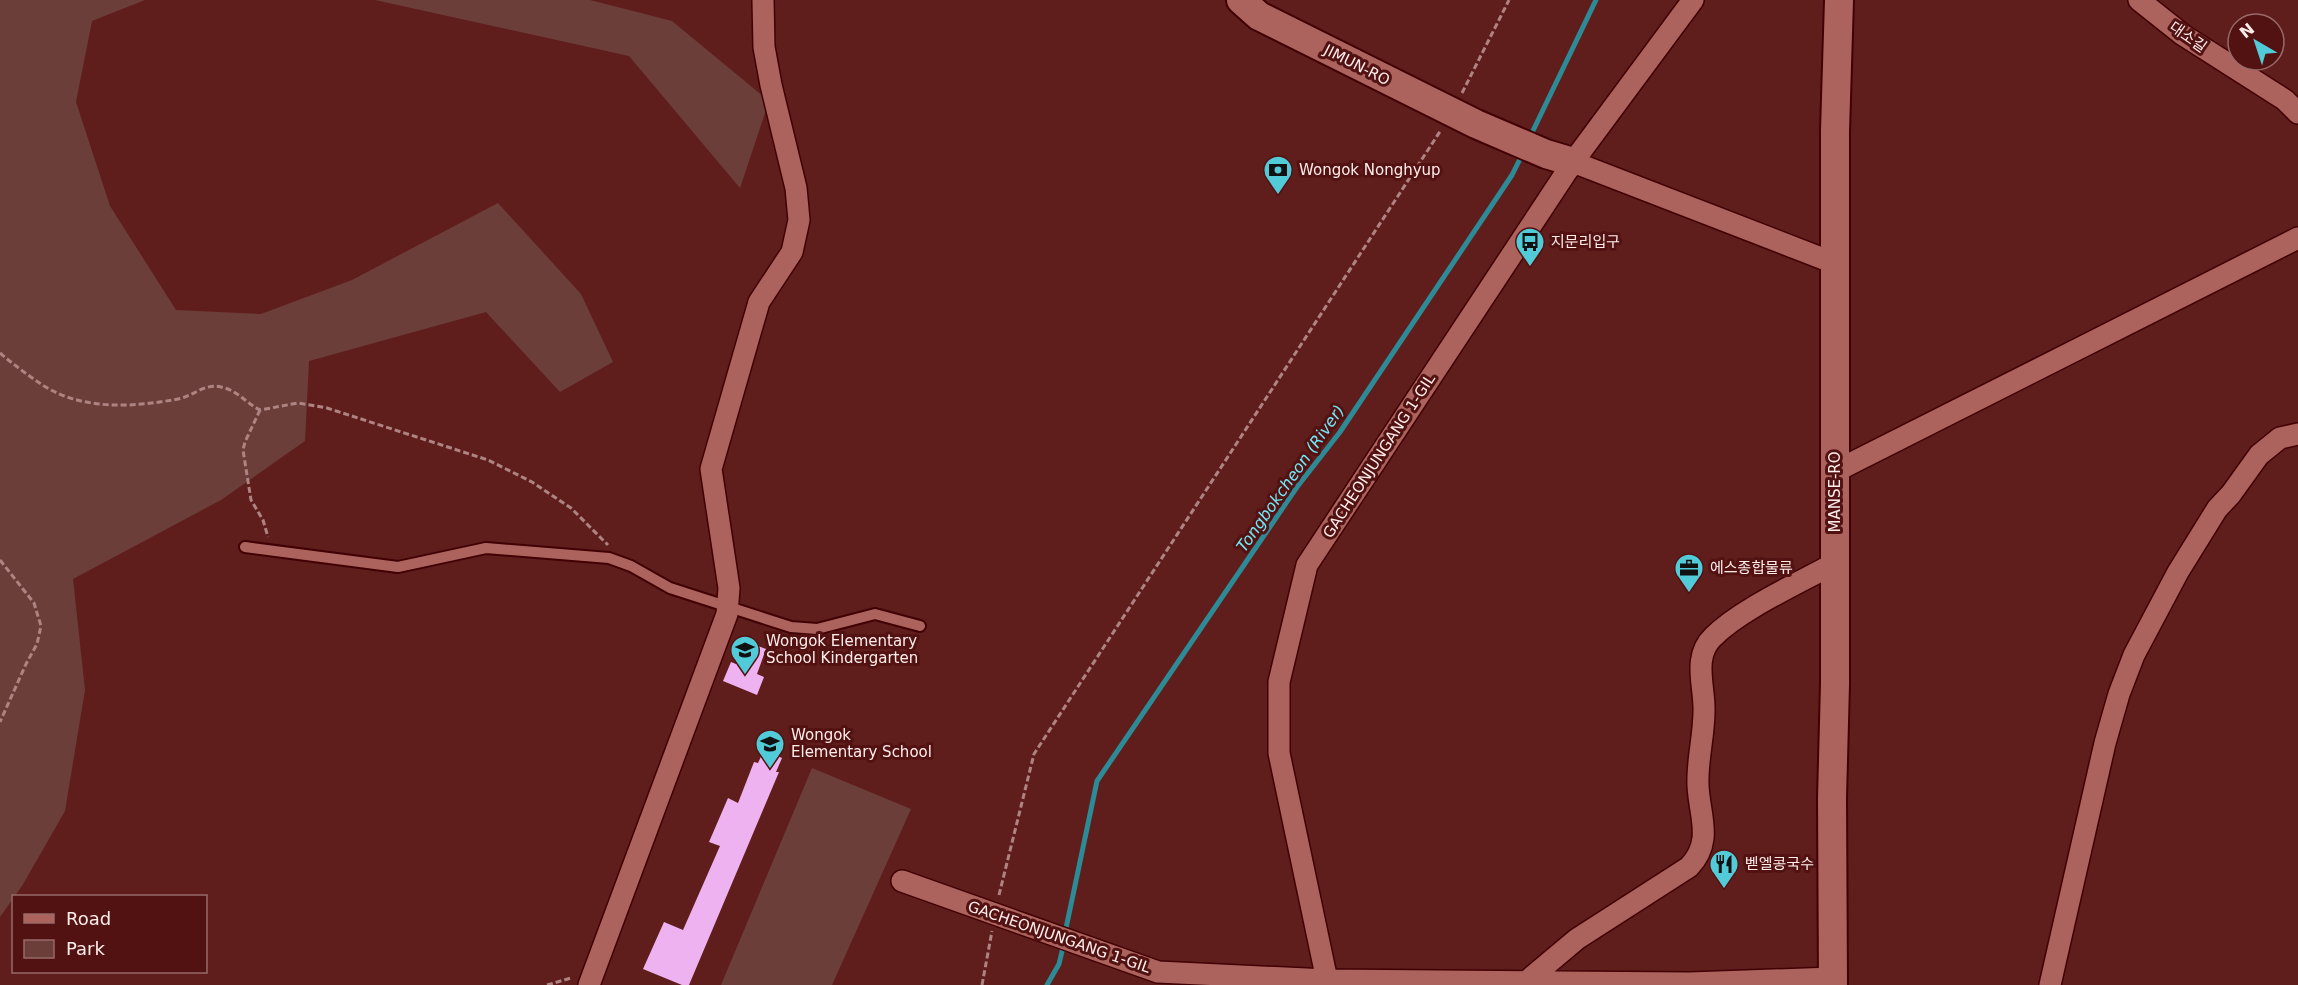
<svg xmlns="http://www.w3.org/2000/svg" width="2298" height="985" viewBox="0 0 2298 985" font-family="'DejaVu Sans','Noto Sans KR',sans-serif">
<rect width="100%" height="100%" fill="#5f1e1c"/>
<path fill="#6c3e3a" d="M0 0H145L92 21 76 102 110 206 176 310 261 314 352 280 498 203 581 294 613 362 560 392 486 312 309 361 305 441 221 500 73 579 85 690 65 811 22 886 0 917Z
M375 0H590L672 21 769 101 740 188 629 56Z
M812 768 911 809 832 985H721Z"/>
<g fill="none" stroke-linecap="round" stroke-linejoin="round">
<path stroke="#2c8b96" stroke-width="5" d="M1529 139 1596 0
M1065 933 1097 781 1297 487 1340 432 1512 175 1523 153
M1047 985 1059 964 1064 943"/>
</g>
<path fill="#efb2f1" d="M745 641 766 649 757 674 764 677 757 695 723 681 731 662 736 664Z
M764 750 782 758 776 772H779L689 985H682L643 969 664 922 683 930 720 846 709 842 728 798 738 803 754 762 758 763Z"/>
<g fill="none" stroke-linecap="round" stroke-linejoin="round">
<g stroke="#410004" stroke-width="14">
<path id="lane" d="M245 547 398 567 486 548 609 558 631 566 670 588 791 627 817 629 875 614 920 626"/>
</g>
<g stroke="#410004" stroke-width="24">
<path id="street" d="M2139 0 2183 35 2285 100 2298 113
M1573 162 1834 263
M1834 472 2298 238
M902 881 1158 972 1327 980 1690 983 1833 978
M1527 981 1577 939 1689 867C1714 841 1699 815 1698 785 1697 760 1704 736 1704 711 1705 687 1692 657 1713 637 1741 609 1799 583 1835 563
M589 985 727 614 729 588 711 469 759 302 792 252 799 220 796 188 771 85 764 47 763 0
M1328 985 1279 753V682L1307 565 1573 162 1693 0
M2050 985 2105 743 2119 694 2134 655 2178 572 2217 509 2231 494 2259 455 2280 438 2298 434"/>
</g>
<g stroke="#410004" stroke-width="32">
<path id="secondary" d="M1241 0 1259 16 1476 124 1546 154 1573 162
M1833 985 1832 798 1835 684V131L1839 0"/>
</g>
<path stroke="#ae8482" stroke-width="3" stroke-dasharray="6 3" stroke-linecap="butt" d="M1462 93 1509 0
M0 353C14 365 29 376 44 386 85 411 134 407 178 399 194 396 204 383 221 387 237 390 246 403 260 410L298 403 327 408 488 460 532 482 571 508 608 545
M260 410 245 442 243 450 251 500 263 520 268 537
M0 560 34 603 41 626 37 644 26 664 0 722
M999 895 1034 754 1441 130
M547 985 571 978
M982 985 992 931"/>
<use href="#lane" stroke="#ac635d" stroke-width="10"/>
<use href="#street" stroke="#ac635d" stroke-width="21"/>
<use href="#secondary" stroke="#ac635d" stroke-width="28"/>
</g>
<defs>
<g id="bank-pin" transform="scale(1.5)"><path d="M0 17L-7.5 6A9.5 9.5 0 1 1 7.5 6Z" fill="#52cbd9" stroke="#531212"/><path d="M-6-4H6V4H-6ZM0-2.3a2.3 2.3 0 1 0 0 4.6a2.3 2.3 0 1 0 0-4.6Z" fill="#111"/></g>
<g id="bus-pin" transform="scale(1.5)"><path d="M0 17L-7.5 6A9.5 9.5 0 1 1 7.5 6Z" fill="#52cbd9" stroke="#531212"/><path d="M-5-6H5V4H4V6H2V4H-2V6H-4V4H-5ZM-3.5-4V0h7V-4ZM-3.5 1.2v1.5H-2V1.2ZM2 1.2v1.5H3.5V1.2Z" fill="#111"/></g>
<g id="office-pin" transform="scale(1.5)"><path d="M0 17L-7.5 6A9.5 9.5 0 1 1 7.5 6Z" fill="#52cbd9" stroke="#531212"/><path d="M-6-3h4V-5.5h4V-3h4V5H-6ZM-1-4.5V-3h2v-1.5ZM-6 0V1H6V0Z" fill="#111"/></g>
<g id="school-pin" transform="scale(1.5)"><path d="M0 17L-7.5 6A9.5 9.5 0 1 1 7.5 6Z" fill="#52cbd9" stroke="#531212"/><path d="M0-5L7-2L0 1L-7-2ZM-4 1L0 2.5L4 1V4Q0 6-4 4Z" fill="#111"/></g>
<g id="restaurant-pin" transform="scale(1.5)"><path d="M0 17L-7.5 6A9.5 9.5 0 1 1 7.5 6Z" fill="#52cbd9" stroke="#531212"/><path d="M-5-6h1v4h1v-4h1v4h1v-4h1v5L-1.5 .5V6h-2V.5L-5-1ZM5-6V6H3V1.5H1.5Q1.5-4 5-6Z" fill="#111"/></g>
</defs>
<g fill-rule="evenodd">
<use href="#bank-pin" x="1278" y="170"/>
<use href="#bus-pin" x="1530" y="242"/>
<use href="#office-pin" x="1689" y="568"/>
<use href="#school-pin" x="745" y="650"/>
<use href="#school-pin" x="770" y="744"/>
<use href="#restaurant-pin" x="1724" y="864"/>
</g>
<g text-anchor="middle" stroke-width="6" stroke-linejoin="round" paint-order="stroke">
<g font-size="15" fill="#ffedeb" stroke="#531212">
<text transform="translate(2188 37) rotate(35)" y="5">대소길</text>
<text transform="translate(1357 65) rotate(27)" y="5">JIMUN-RO</text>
<text transform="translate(1379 456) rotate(-57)" y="5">GACHEONJUNGANG 1-GIL</text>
<text transform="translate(1835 492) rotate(-90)" y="5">MANSE-RO</text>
<text transform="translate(1059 937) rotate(19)" y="5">GACHEONJUNGANG 1-GIL</text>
</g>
<g font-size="15" fill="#ffedeb" stroke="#531212" text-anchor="start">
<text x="1299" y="175">Wongok Nonghyup</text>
<text x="1551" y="247">지문리입구</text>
<text x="1710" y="573">에스종합물류</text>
<text x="766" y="646">Wongok Elementary<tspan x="766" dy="17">School Kindergarten</tspan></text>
<text x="791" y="740">Wongok<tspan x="791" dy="17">Elementary School</tspan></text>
<text x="1745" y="869">벧엘콩국수</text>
</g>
<g font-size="16" font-style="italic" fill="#6feaf8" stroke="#531212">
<text transform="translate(1290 478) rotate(-55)" y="6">Tongbokcheon (River)</text>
</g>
</g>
<rect x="12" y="895" width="195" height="78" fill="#531212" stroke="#986a69" stroke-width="1.5"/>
<rect x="24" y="914" width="30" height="9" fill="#ac635d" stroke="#986a69" stroke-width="1.5"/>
<text x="66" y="925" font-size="18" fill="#ffedeb">Road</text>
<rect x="24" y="940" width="30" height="18" fill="#6c3e3a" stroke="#986a69" stroke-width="1.5"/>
<text x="66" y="955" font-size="18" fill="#ffedeb">Park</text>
<g transform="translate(2256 42) rotate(321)"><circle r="28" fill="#531212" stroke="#986a69" stroke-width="1.5"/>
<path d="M0-4.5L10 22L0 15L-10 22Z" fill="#52cbd9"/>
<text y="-9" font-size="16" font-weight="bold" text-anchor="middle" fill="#ffedeb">N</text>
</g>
</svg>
